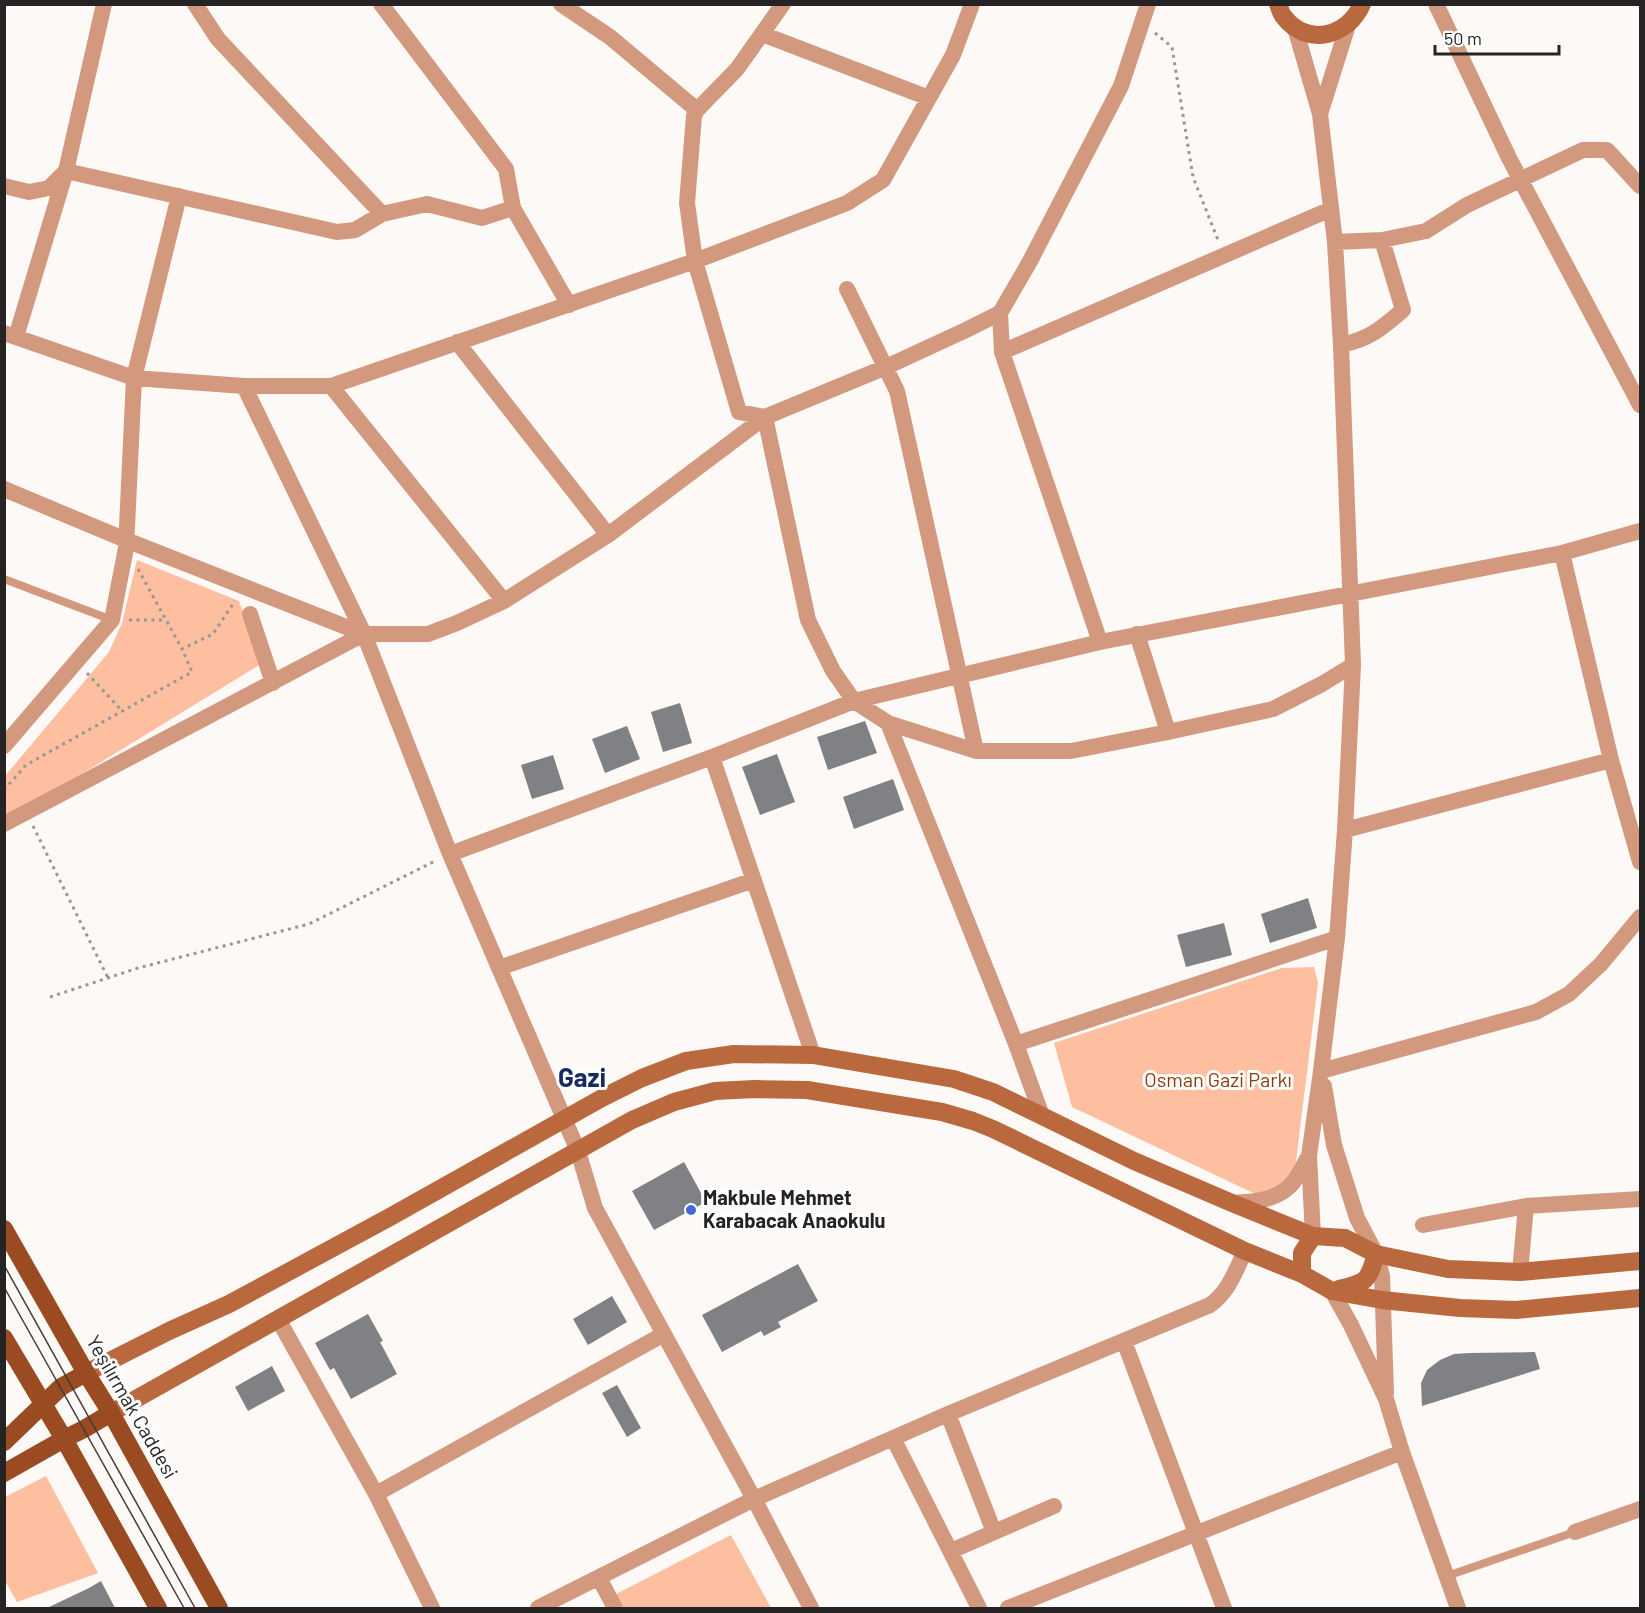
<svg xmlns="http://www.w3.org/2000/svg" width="1645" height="1613" viewBox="0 0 1645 1613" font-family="Barlow,sans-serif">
<rect width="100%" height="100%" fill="#fdf9f7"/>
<path fill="#febea0" d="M137 560 239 601 261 664 5 821V776L109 652 122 623Z
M1314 967 1318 983 1295 1169 1283 1188 1262 1196 1249 1191 1072 1107 1054 1043 1282 968Z
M46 1476 98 1573 17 1602 5 1581V1497Z
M731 1535 771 1608H624L616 1594Z"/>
<path fill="#808184" d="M680 703 692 743 663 752 651 712Z
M865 721 877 753 828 770 817 737Z
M627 726 640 759 605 773 592 739Z
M777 754 795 802 760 815 742 767Z
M553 755 564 789 532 799 521 765Z
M893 779 904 810 854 829 843 797Z
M1308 898 1317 928 1270 943 1261 914Z
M1224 923 1232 955 1186 967 1177 935Z
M684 1162 706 1202 654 1230 632 1191Z
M798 1264 818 1301 778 1322 781 1327 764 1336 761 1331 722 1352 702 1315Z
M612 1296 627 1322 588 1345 573 1319Z
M368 1314 383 1341 380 1342 397 1374 351 1399 334 1368 330 1370 315 1343Z
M1535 1352 1540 1369 1422 1406 1421 1383 1427 1370 1440 1360 1454 1354 1470 1353Z
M272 1366 285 1391 248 1411 235 1387Z
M617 1385 641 1428 627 1437 602 1393Z
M101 1581 115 1608H47L89 1588Z"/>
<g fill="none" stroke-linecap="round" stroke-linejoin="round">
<path stroke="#999695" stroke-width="3" stroke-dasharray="3 4.5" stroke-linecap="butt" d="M1155 33 1172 47 1193 177 1218 240
M138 569 182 649
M129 620H166
M87 673 122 711
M4 790 26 765 192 672 182 649 213 634 235 601
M33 826 108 978
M50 997 138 968 309 924 435 861"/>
<path stroke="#d3997e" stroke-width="8" d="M4 579 112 620
M1447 1576 1575 1532"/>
<path stroke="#d3997e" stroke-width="16" d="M195 4 218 39 382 214
M381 4 506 169 513 208 569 305
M561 4 610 37 697 110
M1436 4 1509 158 1640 405
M1295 28 1320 114 1335 242 1341 345 1353 665 1345 830 1337 938 1321 1071 1309 1156 1313 1236
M762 34 929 98
M1320 114 1348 25
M4 186 29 192 49 188 66 171 337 232 355 230 382 214 427 204 482 218 513 208
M1335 242 1382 240 1426 231 1467 205 1583 150H1607L1640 186
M847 289 897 391 976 751
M1000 313 1002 352 1100 642
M4 333 134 378 244 386H331L695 261 847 203 883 180 953 55 972 4
M16 337 66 171 104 4
M457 342 608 535
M1341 345C1370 339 1382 328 1403 310L1382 240
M1002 352 1331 209
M244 386 364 634 450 854 578 1151 595 1208 754 1499 811 1608
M331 386 504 601
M765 417 808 620 833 671 854 701 888 723 976 751H1071L1168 732 1273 709 1322 684 1353 665
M765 417 739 412 695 261 687 203 694 116 697 110 737 69 783 4
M4 489 126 540 364 634H428L457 623 504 601 608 535 765 417 886 367 966 330 1000 313 1029 263 1121 86 1148 4
M1562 553 1611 760 1640 862
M250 614 273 683
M1137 634 1168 732
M888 723 1016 1044 1042 1116
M4 746 112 620 126 548 134 378 179 196
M712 757 813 1055
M4 824 364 634
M1345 830 1611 760
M450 854 712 757 854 701 1100 642 1562 553 1640 531
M499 968 754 880
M1016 1044 1337 938
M1321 1071 1536 1012 1569 994 1601 964 1640 917
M1324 1086 1334 1145 1357 1218 1376 1254 1382 1276 1386 1393
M1232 1203C1253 1202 1275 1201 1291 1185 1298 1178 1303 1165 1309 1156
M1423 1225 1526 1206 1640 1199
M1520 1272 1526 1206
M1332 1291 1351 1325 1386 1399 1402 1452 1458 1608
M278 1319 376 1494 432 1608
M1124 1341 1224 1608
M948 1414 994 1532
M893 1438 979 1608
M376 1494 664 1334
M1575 1532 1640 1509
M951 1551 1054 1506
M599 1578 615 1608
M538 1608 754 1499 948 1414 1210 1305C1229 1291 1235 1272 1245 1251
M1008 1608 1402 1452"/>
<path stroke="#ba683e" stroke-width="18" d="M1278 4C1280 9 1281 14 1284 17 1307 47 1348 37 1362 4
M1302 1274V1253L1313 1236
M1339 1289C1367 1282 1368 1282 1376 1254
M86 1373 169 1331 229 1304 390 1217 602 1098 642 1078 686 1061 734 1054 813 1055 954 1079 993 1092 1134 1161 1232 1203 1313 1236 1345 1238 1376 1254 1448 1269 1520 1272 1640 1261
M111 1413 632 1120 674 1102 715 1091 755 1089 807 1090 942 1112 973 1121 993 1129 1245 1251 1302 1274 1332 1291 1382 1300 1460 1308 1516 1310 1640 1298"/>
<path stroke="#9b4b21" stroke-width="18" d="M4 1229 86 1373 111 1413 219 1608
M4 1338 64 1439 158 1608
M4 1442 61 1387 86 1373
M4 1473 64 1439 84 1429 111 1413"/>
<path stroke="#3f3d3d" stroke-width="1.5" d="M4 1265 195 1608
M4 1287 184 1608"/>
</g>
<circle fill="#406adb" stroke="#fff" stroke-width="2" cx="691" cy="1210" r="6"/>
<g text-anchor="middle" stroke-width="6" stroke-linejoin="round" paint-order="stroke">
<g font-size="20" fill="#8a3d11" stroke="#fff">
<text x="1218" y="1087">Osman Gazi Parkı</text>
</g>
<g font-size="20" font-weight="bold" fill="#252323" stroke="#fff" text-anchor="start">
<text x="703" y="1205">Makbule Mehmet<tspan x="703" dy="23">Karabacak Anaokulu</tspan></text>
</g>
<g font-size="20" fill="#252323" stroke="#fff">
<text transform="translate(132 1407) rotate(60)" y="7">Yeşilırmak Caddesi</text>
</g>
<g font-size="26" font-weight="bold" fill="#172b62" stroke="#fff">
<text x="582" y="1087">Gazi</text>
</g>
</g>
<rect width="1645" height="1613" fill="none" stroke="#252323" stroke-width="12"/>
<path d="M1435 45v9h124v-9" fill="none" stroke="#252323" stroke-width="3"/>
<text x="1444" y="45" font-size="18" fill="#252323" stroke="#ffffff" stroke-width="4.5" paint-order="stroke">50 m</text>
</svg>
